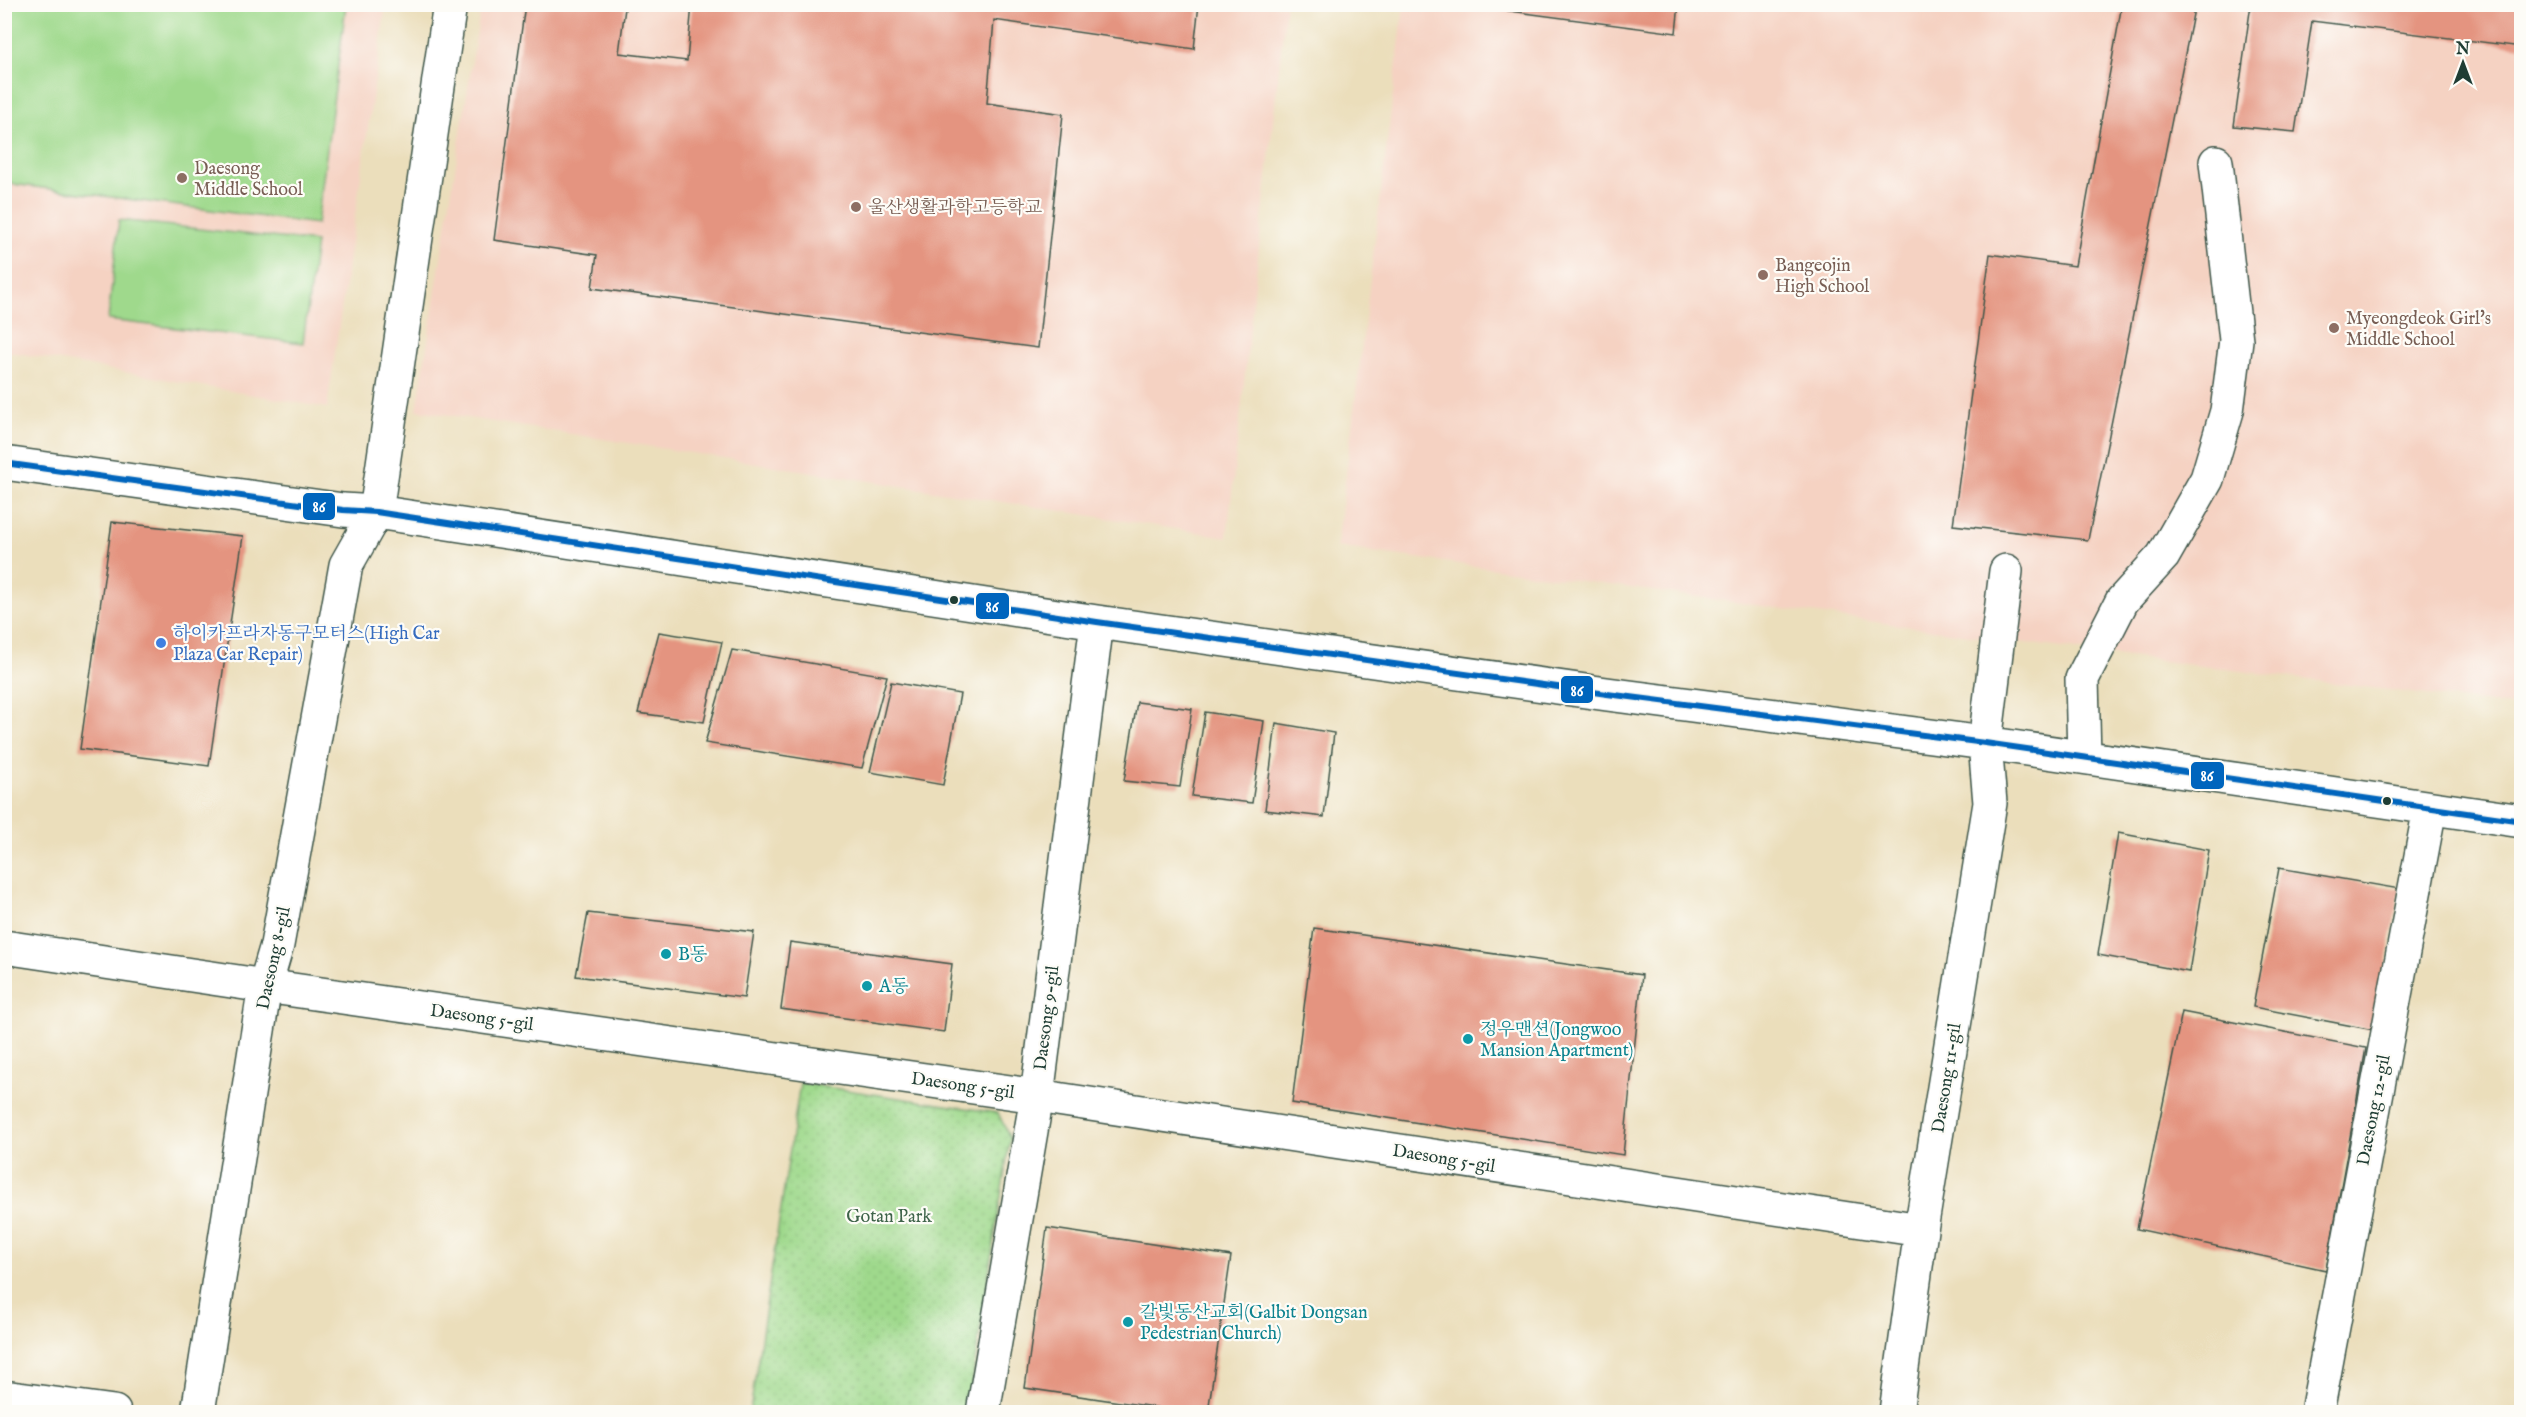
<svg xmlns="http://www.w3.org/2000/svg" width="2526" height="1417" viewBox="0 0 2526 1417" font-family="'IM FELL English','Noto Serif KR',serif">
<defs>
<pattern id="park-dots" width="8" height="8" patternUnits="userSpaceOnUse" patternTransform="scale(1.5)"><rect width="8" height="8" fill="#9fd98c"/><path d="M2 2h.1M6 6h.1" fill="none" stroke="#88bb79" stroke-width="1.8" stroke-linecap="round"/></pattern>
</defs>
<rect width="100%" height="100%" fill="#fdfcf7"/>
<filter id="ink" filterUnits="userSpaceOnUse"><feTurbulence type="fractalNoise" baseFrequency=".0167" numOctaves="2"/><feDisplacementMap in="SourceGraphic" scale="12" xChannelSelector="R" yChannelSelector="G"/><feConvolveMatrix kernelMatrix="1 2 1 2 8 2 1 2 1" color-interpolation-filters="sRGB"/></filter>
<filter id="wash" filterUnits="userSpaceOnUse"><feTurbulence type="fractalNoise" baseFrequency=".008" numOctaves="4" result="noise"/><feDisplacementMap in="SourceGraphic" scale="24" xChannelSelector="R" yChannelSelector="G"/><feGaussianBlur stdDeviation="1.35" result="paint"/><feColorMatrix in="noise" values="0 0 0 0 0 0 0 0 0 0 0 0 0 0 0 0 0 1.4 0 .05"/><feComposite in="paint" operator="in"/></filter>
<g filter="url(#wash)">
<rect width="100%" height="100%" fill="#ebdebb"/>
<path fill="#f5d2c2" d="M4 5H386L327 408 5 351Z
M481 5H1286L1227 537 417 410Z
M1404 5H2521V707L2091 652 1337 547Z"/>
<path fill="#9fd98c" stroke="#5f8b60" stroke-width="1.5" d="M5 4 346 5 317 224 5 183Z
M119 220 316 242 303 343 108 320Z"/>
<path fill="url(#park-dots)" stroke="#5f8b60" stroke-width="1.5" d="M800 1083 998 1113 1010 1138 967 1412H750Z"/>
<g id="blocks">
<path fill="#e49480" d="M525 4H601L625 8 619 53 687 61 692 4H1199L1194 49 994 20 987 103 1063 114 1038 348 592 288 597 255 494 240Z
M1457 4H1679L1676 33Z
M2122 4H2195L2088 540 1953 525 1990 254 2075 266Z
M2251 4H2522V47L2312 21 2295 132 2234 126Z
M112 522 243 536 209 766 80 749Z
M659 632 722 642 704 722 638 713Z
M732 650 887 676 862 768 705 743Z
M891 682 960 694 943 785 870 772Z
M1137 702 1192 709 1180 787 1124 781Z
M1205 712 1264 721 1252 803 1192 796Z
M1276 723 1334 733 1324 817 1265 810Z
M2118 833 2209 850 2189 972 2098 955Z
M2279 868 2400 889 2374 1030 2253 1007Z
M588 913 754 932 744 998 576 976Z
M1314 928 1642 975 1623 1155 1292 1103Z
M790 942 952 964 944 1032 781 1009Z
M2182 1012 2366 1048 2326 1270 2137 1229Z
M1047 1228 1231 1256 1208 1412H1188L1025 1388Z"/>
</g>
</g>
<g filter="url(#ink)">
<use href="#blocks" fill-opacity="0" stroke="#3e5548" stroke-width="1.5"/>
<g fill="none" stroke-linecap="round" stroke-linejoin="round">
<g stroke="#3e5548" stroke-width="36">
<path id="minor" d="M4 463 343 510 376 512 1097 622 1607 694 1985 743 2522 821
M2084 757 2082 679 2122 601 2163 556 2207 479 2227 411 2236 340 2216 162
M4 947 265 986 1037 1096 1921 1230
M4 1397 114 1412
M198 1412 265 986 277 945 346 565 376 512 450 4
M983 1412 1037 1096 1097 622
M1896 1412 1921 1230 1990 803 1985 743 2006 571
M2317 1412 2430 808"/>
</g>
<use href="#minor" stroke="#fff" stroke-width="33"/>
<g stroke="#fdfcf7" stroke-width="10">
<path id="bus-1" d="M4 463 343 510 376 512 1097 622 1607 694 1985 743 2522 821"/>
</g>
<use href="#bus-1" stroke="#0065bd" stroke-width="6"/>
</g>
</g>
<g fill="#8d6e63" stroke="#fdfcf7" stroke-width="2">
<circle cx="182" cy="178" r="6"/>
<circle cx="856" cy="207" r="6"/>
<circle cx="1763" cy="275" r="6"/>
<circle cx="2334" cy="328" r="6"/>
</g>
<g fill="#1f3d34" stroke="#fdfcf7" stroke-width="2">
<circle cx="954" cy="600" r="5"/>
<circle cx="2387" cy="801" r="5"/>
</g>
<circle fill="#3f7fe0" stroke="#fdfcf7" stroke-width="2" cx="161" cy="643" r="6"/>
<g fill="#0f9aa8" stroke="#fdfcf7" stroke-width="2">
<circle cx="666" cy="954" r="6"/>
<circle cx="867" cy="986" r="6"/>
<circle cx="1468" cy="1039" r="6"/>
<circle cx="1128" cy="1322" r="6"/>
</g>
<g text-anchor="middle" stroke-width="4.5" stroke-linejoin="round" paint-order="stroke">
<g font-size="18" fill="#785e54" stroke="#fdfcf7" text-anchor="start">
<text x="194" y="174">Daesong<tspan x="194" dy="21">Middle School</tspan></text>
<text x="868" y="213">울산생활과학고등학교</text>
<text x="1775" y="271">Bangeojin<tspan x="1775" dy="21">High School</tspan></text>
<text x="2346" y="324">Myeongdeok Girl's<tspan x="2346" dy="21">Middle School</tspan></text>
</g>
<g font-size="18" fill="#366cbe" stroke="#fdfcf7" text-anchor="start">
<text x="173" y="639">하이카프라자동구모터스(High Car<tspan x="173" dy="21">Plaza Car Repair)</tspan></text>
</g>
<g font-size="18" fill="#0d838f" stroke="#fdfcf7" text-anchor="start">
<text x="678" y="960">B동</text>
<text x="879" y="992">A동</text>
<text x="1480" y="1035">정우맨션(Jongwoo<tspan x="1480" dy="21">Mansion Apartment)</tspan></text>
<text x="1140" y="1318">갈빛동산교회(Galbit Dongsan<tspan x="1140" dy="21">Pedestrian Church)</tspan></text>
</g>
<g font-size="18" fill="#1f3d34" stroke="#fdfcf7">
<text transform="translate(273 958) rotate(-78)" y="6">Daesong 8-gil</text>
<text transform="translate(482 1017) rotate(8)" y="6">Daesong 5-gil</text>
<text transform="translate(1046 1018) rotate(-83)" y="6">Daesong 9-gil</text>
<text transform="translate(1946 1078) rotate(-81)" y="6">Daesong 11-gil</text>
<text transform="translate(963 1085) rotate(8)" y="6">Daesong 5-gil</text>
<text transform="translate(2373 1110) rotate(-79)" y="6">Daesong 12-gil</text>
<text transform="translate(1444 1158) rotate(9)" y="6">Daesong 5-gil</text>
</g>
<g font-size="18" fill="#3f644a" stroke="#fdfcf7">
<text x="889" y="1222">Gotan Park</text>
</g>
</g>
<g stroke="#fdfcf7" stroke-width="2">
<rect x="302" y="492" width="34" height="29" rx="6" fill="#0065bd"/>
<rect x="975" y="592" width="35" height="28" rx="6" fill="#0065bd"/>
<rect x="1560" y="675" width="34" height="29" rx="6" fill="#0065bd"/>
<rect x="2190" y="761" width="35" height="29" rx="6" fill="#0065bd"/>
</g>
<g font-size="16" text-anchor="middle" font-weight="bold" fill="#fff">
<text x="319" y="512">86</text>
<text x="992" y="612">86</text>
<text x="1577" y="696">86</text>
<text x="2207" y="781">86</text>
</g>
<rect width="2526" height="1417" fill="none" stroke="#fdfcf7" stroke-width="24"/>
<g transform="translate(2463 63)" stroke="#fdfcf7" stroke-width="4.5" paint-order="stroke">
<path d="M0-4.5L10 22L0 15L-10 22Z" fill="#1f3d34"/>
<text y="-9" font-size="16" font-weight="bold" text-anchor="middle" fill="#1f3d34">N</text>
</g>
</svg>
